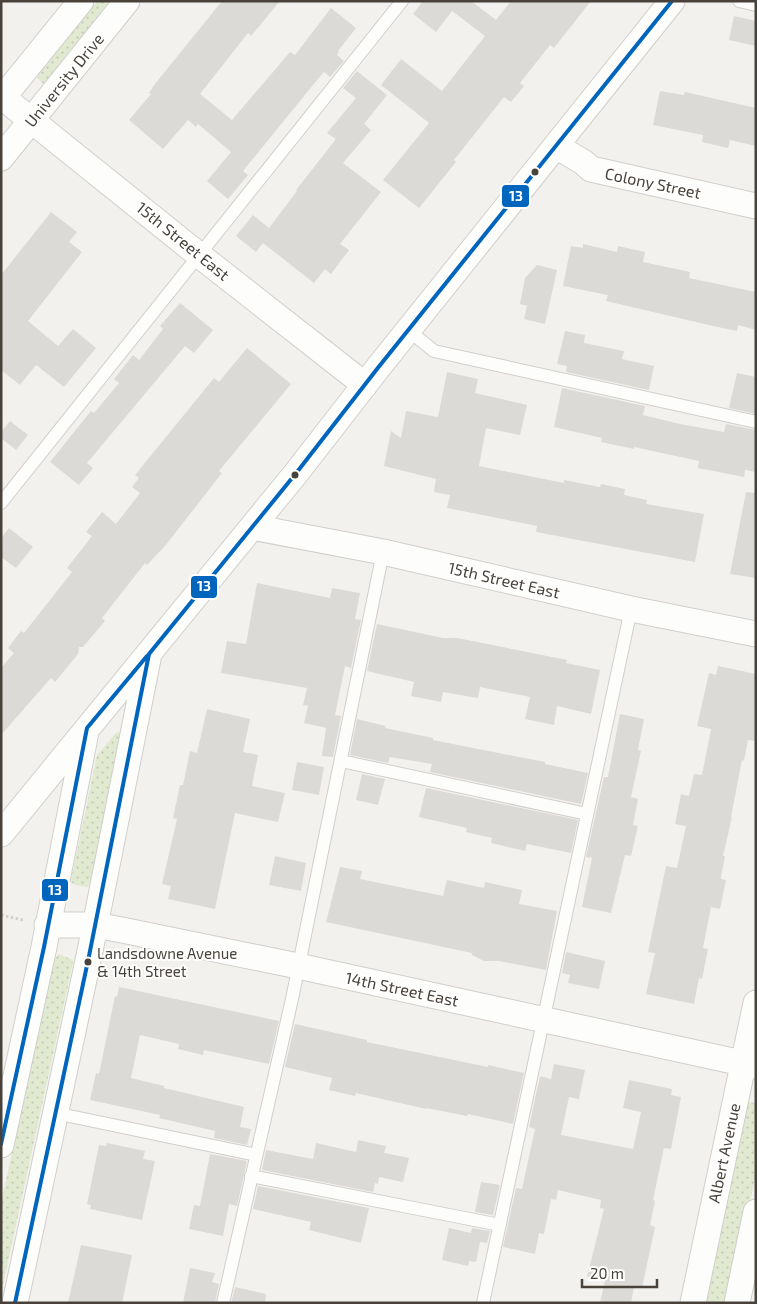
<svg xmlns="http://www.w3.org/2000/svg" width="757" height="1304" viewBox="0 0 757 1304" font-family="'Exo 2',sans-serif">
<defs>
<pattern id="grass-dots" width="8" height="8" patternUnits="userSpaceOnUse" patternTransform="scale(1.25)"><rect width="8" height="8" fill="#e1ead0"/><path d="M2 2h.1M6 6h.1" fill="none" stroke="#c3cab3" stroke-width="1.8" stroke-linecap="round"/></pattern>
</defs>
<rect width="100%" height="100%" fill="#f3f1ee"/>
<path fill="url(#grass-dots)" d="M97 1H117L46 86 38 79V76Z
M118 732 122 734 91 882 87 887 75 885 71 882V880L97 755 115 734Z
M59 954 73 960 72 967 1 1294V1204L53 961Z
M747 1102 756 1103V1174L728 1303H701Z"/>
<path fill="#dcdad6" d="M222 1H280L251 36 248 33 200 94 232 120 290 52 295 55 331 8 356 28 338 51 339 52 337 55 344 61 330 77 324 72 322 74 243 171 248 175 228 199 207 181 231 152 198 124 196 127 188 120 163 149 129 120 151 94 149 93 155 84Z
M423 1H471L496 20 511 1H591L554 48 550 45 520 83 524 86 511 102 504 97 454 160 456 162 419 208 383 180 429 123 381 85 401 59 442 91 485 36 452 11 436 32 413 14Z
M734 16 756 21V46L729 40Z
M357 71 387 95 364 124 371 130 343 163 381 192 340 244 349 250 331 274 325 269 314 283 263 243 256 252 236 236 253 215 269 228 297 191 296 190 336 139 327 133 356 98 343 88Z
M660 91 684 95 685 92 756 108V146L730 140 728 148 702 142 703 135 653 125Z
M51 212 77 232 69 242 82 252 28 321 58 346 73 329 96 348 64 387 36 365 20 385 1 370V275Z
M583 244 617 252 618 246 645 252 643 262 690 272 689 278 756 292V330L738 325 737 331 713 326 606 301 608 295 563 286 571 246 583 248Z
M537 265 557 270 545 324 524 319 527 306 520 304 525 278Z
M180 303 213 330 194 353 185 346 87 463 93 468 79 485 50 462 91 411 94 413 119 383 114 379 133 355 139 360 163 329 160 326Z
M565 331 585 335 584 343 624 351 622 359 654 366 649 390 566 372 567 366 557 364Z
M247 348 291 384 219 471 222 473 165 546 147 565 145 563 102 618 105 621 83 647H79L78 654 55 682 51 678 1 735V668L14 653 8 648 21 631 24 633 72 572 67 568 92 536 86 532 102 512 116 524 140 493 132 487 139 478 135 475 214 378 219 382Z
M447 372 478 379 475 393 527 405 520 435 486 428 479 466 564 483V480L600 487 601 484 625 489 624 495 647 500 646 504 704 514 695 562 536 532 537 526 447 508 450 495 434 492 436 479 384 466 391 431 401 438 406 411 438 417Z
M737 373 756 377V414L729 408Z
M562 388 645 406 643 415 680 424 724 432 726 424 756 430V472L745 470 744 477 698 468 699 461 634 447V449L601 442 602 438 554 427Z
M10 421 28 435 16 450 1 438V432Z
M746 492 756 493V578L730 574Z
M9 528 33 547 16 568 1 557V538Z
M257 583 330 598 332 588 360 593 355 619 361 620 351 668 345 666 335 715 341 716 333 757 322 756 326 728 304 723 308 706 303 705 307 688 221 673 227 641 246 644Z
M377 624 443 638H457L567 660 566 663 600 670 591 714 557 706 554 725 525 719 530 697 480 687 478 698 443 692 441 702 411 696 414 682 367 671Z
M718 666 756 674V741L748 740 744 761 742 760 731 817H732L723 856H725L721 877V879L726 880 720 909 711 907 703 948 708 949 702 979 699 978 694 1004 646 994 655 953 648 952 666 866 677 868 686 826 675 824 681 794 689 796 694 774 702 775 711 729 697 726 709 673 716 675Z
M207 709 250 719 243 752 258 755 252 786 285 793 278 822 235 813 215 909 168 899 171 886 162 884 177 819 173 818 180 785H183L190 751 197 753Z
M620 714 644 719 638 750 641 751 631 797 638 799 633 825 638 826 631 856 625 855 611 913 582 907 592 858 586 857 604 777H608Z
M357 719 386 726 385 728 433 738V740L545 762V764L588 773 581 804 430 772 432 764 390 757 388 763 350 755Z
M297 762 324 767 319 795 292 790Z
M362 774 385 779 378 805 356 800Z
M426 788 578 820 571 853 527 844 525 851 491 843 492 838 466 832 467 828 419 817Z
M275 856 306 863 301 891 269 885Z
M340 867 362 871 360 879 443 896 447 880 484 888 485 882 522 890 519 904 557 911 546 970 499 961H484L472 955V953L326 922Z
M566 952 605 961 599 989 568 983 570 975 562 973Z
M119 987 279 1021 269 1064 204 1050 203 1055 178 1049 179 1044 140 1035 131 1078 164 1086V1088L244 1107 240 1127 251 1129 247 1145 214 1138 215 1131 159 1118 160 1115 90 1100 96 1073 99 1074 115 996 117 997Z
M295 1024 367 1040V1042L488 1067V1065L524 1073 513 1124 468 1114 467 1116 426 1108V1109L356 1093 355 1096 329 1090 332 1078 285 1067Z
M554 1064 585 1070 579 1099 569 1097 561 1135 633 1149 641 1112 623 1108 629 1080 672 1089 671 1095 681 1097 671 1149 664 1148 653 1200 655 1201 650 1225 655 1227 642 1288 634 1287 631 1303H600L605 1280 587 1277 604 1209 600 1208 601 1200 558 1190 556 1200 551 1199 544 1234 539 1233 535 1254 503 1247 516 1188 522 1189 535 1129 529 1127 540 1076 551 1079Z
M358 1140 386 1146 384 1153 409 1158 403 1182 379 1177 378 1184 375 1183 373 1192 262 1170 266 1150 313 1159 316 1143 356 1152Z
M107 1143 145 1151 143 1159 155 1161 142 1220 90 1209 91 1205 87 1204 99 1145 106 1146Z
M210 1154 247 1161 237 1206 229 1204 223 1236 189 1229 194 1205 200 1206Z
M481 1182 500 1185 493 1215 475 1212Z
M258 1186 369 1208 361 1243 309 1230 311 1222 253 1209Z
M449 1228 471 1233 472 1228 490 1231 487 1243 480 1242 476 1262 469 1261 468 1266 442 1260Z
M81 1245 132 1255 122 1303H68Z
M190 1268 215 1273 212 1282 219 1284 215 1303H183Z
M235 1287 266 1294 265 1303H231Z"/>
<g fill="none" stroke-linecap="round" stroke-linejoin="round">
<g stroke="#d1cfcc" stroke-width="14">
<path id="lane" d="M739 1 756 5
M408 330 434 351 756 422
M1 503 402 1
M341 761 587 814
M55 1113 256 1155
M251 1176 500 1225
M223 1303 292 999 383 552
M483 1303 631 609"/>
</g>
<g stroke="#d1cfcc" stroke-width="27">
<path id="street" d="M1 96 199 255 365 385
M1 100 81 1
M556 146 583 162 591 169 756 206
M1 158 127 1
M252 527 383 552 631 609 756 634
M1 834 297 472 377 369 672 1
M47 925H95L122 930 298 966 756 1066
M1 1145 44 947 86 732
M15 1303 89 956 149 654
M693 1303 756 1003
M737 1303 756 1212"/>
</g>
<path stroke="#d3d1cc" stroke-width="3" stroke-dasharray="2.5 2.5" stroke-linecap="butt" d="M1 915 23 920"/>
<use href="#lane" stroke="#fdfdfc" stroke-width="12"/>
<use href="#street" stroke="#fdfdfc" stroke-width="25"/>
<g stroke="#fff" stroke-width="8">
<path id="bus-1" d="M1 1144 44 947 87 728 147 656
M15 1303 89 956 149 654 297 472 377 369 672 1"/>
</g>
<use href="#bus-1" stroke="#0065bd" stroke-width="4"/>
</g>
<g fill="#48423a" stroke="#fff" stroke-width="2">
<circle cx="535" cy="172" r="4.5"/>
<circle cx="295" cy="475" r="4.5"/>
<circle cx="88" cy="962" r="4.5"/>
</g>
<g text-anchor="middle" stroke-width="4" stroke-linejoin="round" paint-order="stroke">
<g font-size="15" fill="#48423a" stroke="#fff" text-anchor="start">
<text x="97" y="959">Landsdowne Avenue<tspan x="97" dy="18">&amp; 14th Street</tspan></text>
</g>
<g font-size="16" fill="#48423a" stroke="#fff">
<text transform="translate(64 80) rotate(-51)" y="6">University Drive</text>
<text transform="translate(653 183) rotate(12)" y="6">Colony Street</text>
<text transform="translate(183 241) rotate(39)" y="6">15th Street East</text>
<text transform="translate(504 580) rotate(13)" y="6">15th Street East</text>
<text transform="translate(402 989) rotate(12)" y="6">14th Street East</text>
<text transform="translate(724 1153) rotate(-78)" y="6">Albert Avenue</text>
</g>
</g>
<g stroke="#fff" stroke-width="2">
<rect x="501" y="184" width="29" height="24" rx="5" fill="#0065bd"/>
<rect x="190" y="575" width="28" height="24" rx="5" fill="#0065bd"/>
<rect x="41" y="878" width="28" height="24" rx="5" fill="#0065bd"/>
</g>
<g font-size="14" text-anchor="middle" font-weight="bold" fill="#fff">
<text x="516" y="201">13</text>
<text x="204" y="591">13</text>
<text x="55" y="895">13</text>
</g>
<rect width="757" height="1304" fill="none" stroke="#48423a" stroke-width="5"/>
<path d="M582 1279v8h75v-8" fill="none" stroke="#48423a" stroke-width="2.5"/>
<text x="590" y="1279" font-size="15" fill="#48423a" stroke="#ffffff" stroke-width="4" paint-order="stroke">20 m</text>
</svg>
